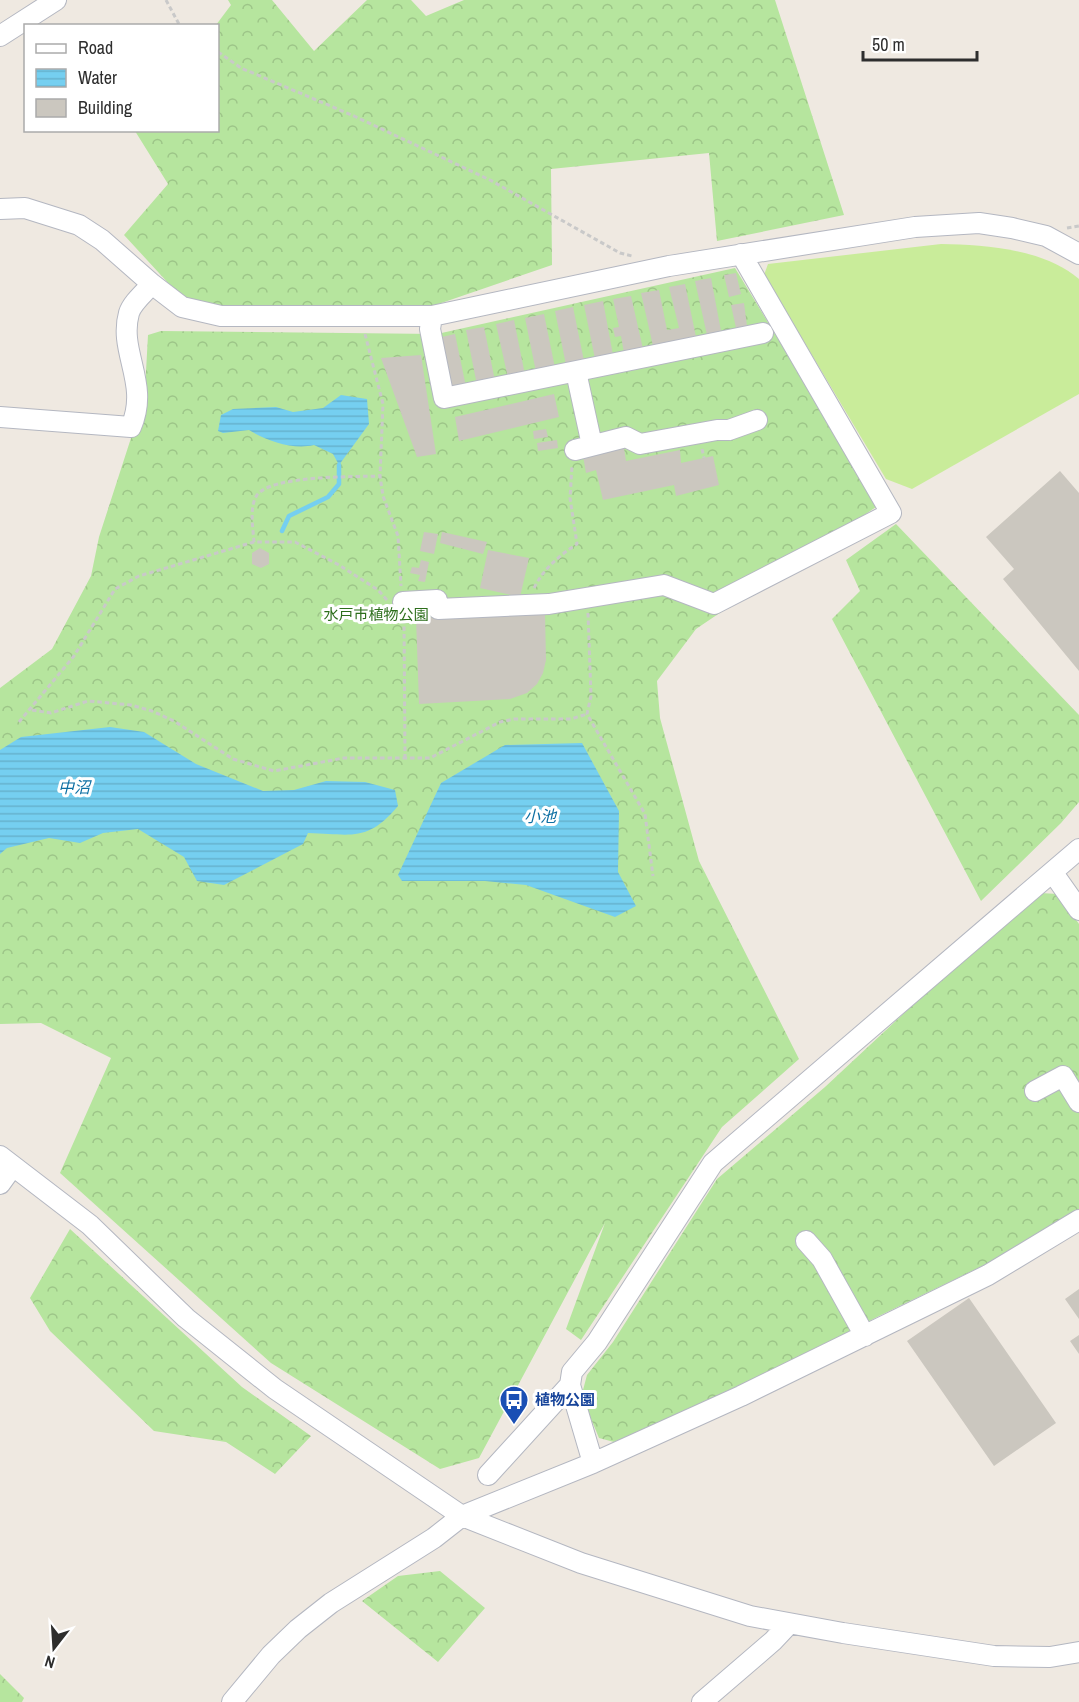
<svg xmlns="http://www.w3.org/2000/svg" width="1079" height="1702" viewBox="0 0 1079 1702" font-family="'Archivo Narrow','Noto Sans JP',sans-serif">
<defs>
<pattern id="forest-crowns" width="20" height="18" patternUnits="userSpaceOnUse" patternTransform="scale(1.5)"><rect width="20" height="18" fill="#b6e59e"/><path d="M2 6a3 3 0 1 1 6 0M12 15a3 3 0 1 1 6 0" fill="none" stroke="#9dc588"/></pattern>
<pattern id="water-rules" width="6" height="5" patternUnits="userSpaceOnUse" patternTransform="scale(1.5)"><rect width="6" height="5" fill="#75cff0"/><path d="M0 2.5h6" fill="none" stroke="#66b2ce"/></pattern>
</defs>
<rect width="100%" height="100%" fill="#efe9e1"/>
<path fill="url(#forest-crowns)" d="M228 0H272L314 51 367 0H411L426 16 464 0H775L844 215 717 241 709 153 551 169 552 265 418 311 204 307 182 298 124 235 168 184 135 131 218 130 216 25 231 5Z
M735 268 879 505 696 629 657 681 660 718 699 861 799 1059 722 1127 581 1340 566 1329 605 1223 479 1458 440 1469 271 1363 60 1173 111 1058 41 1023 0 1024V688L52 649 91 576 99 537 131 438 143 426 148 335 161 331 437 334Z
M896 524 1079 715V802L1061 823 981 901 832 619 860 591 846 560Z
M1040 893 1058 894 1079 924V1209L999 1258 879 1316 725 1396 614 1442 599 1438 584 1402 583 1390 587 1375 613 1342 717 1179 825 1087 945 975Z
M70 1229 242 1387 311 1436 275 1474 226 1442 154 1431 50 1331 30 1298Z
M440 1571 485 1608 438 1662 362 1601 398 1576Z
M0 1674 24 1698 22 1702H0Z"/>
<path fill="#c9ec9a" d="M941 244C987 245 1044 249 1079 279V394L912 489 886 479 764 275 768 264Z"/>
<path fill="url(#water-rules)" d="M341 395 367 399 369 424 339 465 333 454 314 445C293 450 267 441 249 430L223 433 218 431 221 415 233 409 276 407 293 412 323 408Z
M110 727 144 732 196 764 263 791 294 790 326 781 365 782 395 790 398 806C367 843 351 834 308 833L303 844 224 885 197 881 184 857 138 829 103 833 80 843 49 838 7 848 0 854V750L21 737Z
M582 743 619 811 618 872 636 906 615 917 526 885 485 881H402L398 875 441 783 505 745Z"/>
<g fill="none" stroke-linecap="round" stroke-linejoin="round">
<path stroke="#75cff0" stroke-width="4.5" d="M282 531 289 516 328 497 339 484V465"/>
</g>
<path fill="#cbc7bf" d="M736 273 741 294 729 297 724 275Z
M711 278 721 331 707 335 695 281Z
M685 284 696 337 653 346 641 293 659 290 667 330 679 328 669 287Z
M631 296 643 349 624 353 621 336 615 337 613 328 619 327 613 299Z
M603 301 613 355 595 359 584 305Z
M744 303 747 326 736 328 731 305Z
M573 307 584 361 566 365 555 311Z
M544 314 555 368 536 372 525 318Z
M514 320 525 375 508 378 496 324Z
M484 327 495 381 477 385 466 330Z
M455 334 466 387 448 391 437 338Z
M421 355 436 454 417 457 381 358Z
M554 394 559 417 459 441 455 417Z
M546 429 548 437 534 439 533 431Z
M557 440 558 448 538 451 537 443Z
M624 448 626 461 680 450 681 463 713 456 719 485 676 496 674 485 603 500 596 470 586 473 583 456Z
M1060 471 1079 493V671L1003 579 1014 569 986 537Z
M424 532 438 534 434 554 420 551Z
M442 532 487 542 483 554 440 543Z
M260 548 269 553V564L261 568 252 564V553Z
M488 550 529 558 520 597 480 588Z
M421 560 429 562 425 582 418 581 420 575 410 573 412 567 419 568Z
M516 613H545L546 660 543 673 537 684 527 693 510 699 419 704 416 618Z
M1079 1289V1319L1065 1299Z
M969 1298 1056 1423 994 1466 907 1341Z
M1079 1335V1354L1070 1341Z"/>
<g fill="none" stroke-linecap="round" stroke-linejoin="round">
<g stroke="#b4b7c1" stroke-width="22">
<path id="minor" d="M0 36 56 0
M0 209 25 208 79 225 102 240 152 284 182 307 221 316H432L669 266 915 227 979 223 1012 228 1046 236 1079 254
M432 316 430 329 444 398 763 333
M576 372 592 445
M0 417 131 427C150 383 118 352 129 313 132 303 145 292 152 284
M575 450 626 437 640 444 717 430H729L757 420
M403 602 437 600 438 609 549 604 664 585 714 604 891 513 741 254
M1053 873 1079 910
M1035 1091 1063 1076 1079 1102
M0 1156 90 1225 186 1318 275 1389 462 1516 581 1563 750 1616 843 1633 994 1656 1050 1657 1079 1652
M0 1184 13 1166
M806 1241 822 1259 865 1336
M593 1463 570 1385 572 1372 597 1342 713 1163 1079 849
M488 1475 570 1385
M232 1702 271 1655 298 1629 331 1603 434 1538 462 1516 593 1463 741 1396 988 1275 1079 1220
M702 1702 773 1641 789 1624"/>
</g>
<path stroke="#c9c9c9" stroke-width="3" stroke-dasharray="4.5 3" stroke-linecap="butt" d="M166 0 180 26
M218 52 241 68 354 116 490 180 620 253 632 256
M1067 228 1079 226
M365 334 383 404 380 476 383 496 398 536 401 586
M702 449 704 458
M254 542C253 528 249 507 257 495 272 475 354 477 380 476
M534 588C544 568 559 556 577 544L570 498 572 466
M588 613 591 696 587 714 645 814 653 876
M404 619 405 758
M32 710 51 713 88 701 131 705 152 711 174 721 233 759 274 771 344 758H430L500 722 514 719H571L587 714
M19 722 74 656 115 589 139 576 254 542H295L339 565 378 590 387 600"/>
<use href="#minor" stroke="#fff" stroke-width="20"/>
</g>
<defs>
<g id="bus-pin" transform="scale(1.5)"><path d="M0 17L-7.5 6A9.5 9.5 0 1 1 7.5 6Z" fill="#1a4fb4" stroke="#fff"/><path d="M-5-6H5V4H4V6H2V4H-2V6H-4V4H-5ZM-3.5-4V0h7V-4ZM-3.5 1.2v1.5H-2V1.2ZM2 1.2v1.5H3.5V1.2Z" fill="#fff"/></g>
</defs>
<g fill-rule="evenodd">
<use href="#bus-pin" x="514" y="1400"/>
</g>
<g text-anchor="middle" stroke-width="6" stroke-linejoin="round" paint-order="stroke">
<g font-size="15" fill="#2c6e1b" stroke="#fff">
<text x="376" y="620">水戸市植物公園</text>
</g>
<g font-size="15" font-weight="bold" fill="#164399" stroke="#fff" text-anchor="start">
<text x="535" y="1405">植物公園</text>
</g>
<g font-size="16" font-style="italic" fill="#0d6fa3" stroke="#fff">
<text x="74" y="793">中沼</text>
<text x="540" y="822">小池</text>
</g>
</g>
<rect x="24" y="24" width="195" height="108" fill="#ffffff" stroke="#ababab" stroke-width="1.5"/>
<rect x="36" y="44" width="30" height="9" fill="#ffffff" stroke="#ababab" stroke-width="1.5"/>
<text x="78" y="54" font-size="18" fill="#2e2e2e">Road</text>
<rect x="36" y="69" width="30" height="18" fill="url(#water-rules)" stroke="#ababab" stroke-width="1.5"/>
<text x="78" y="84" font-size="18" fill="#2e2e2e">Water</text>
<rect x="36" y="99" width="30" height="18" fill="#cbc7bf" stroke="#ababab" stroke-width="1.5"/>
<text x="78" y="114" font-size="18" fill="#2e2e2e">Building</text>
<g transform="translate(54 1648) rotate(197)" stroke="#ffffff" stroke-width="4.5" paint-order="stroke">
<path d="M0-4.5L10 22L0 15L-10 22Z" fill="#2e2e2e"/>
<text y="-9" font-size="16" font-weight="bold" text-anchor="middle" fill="#2e2e2e">N</text>
</g>
<path d="M863 51v9h114v-9" fill="none" stroke="#2e2e2e" stroke-width="3"/>
<text x="872" y="51" font-size="18" fill="#2e2e2e" stroke="#ffffff" stroke-width="4.5" paint-order="stroke">50 m</text>
</svg>
